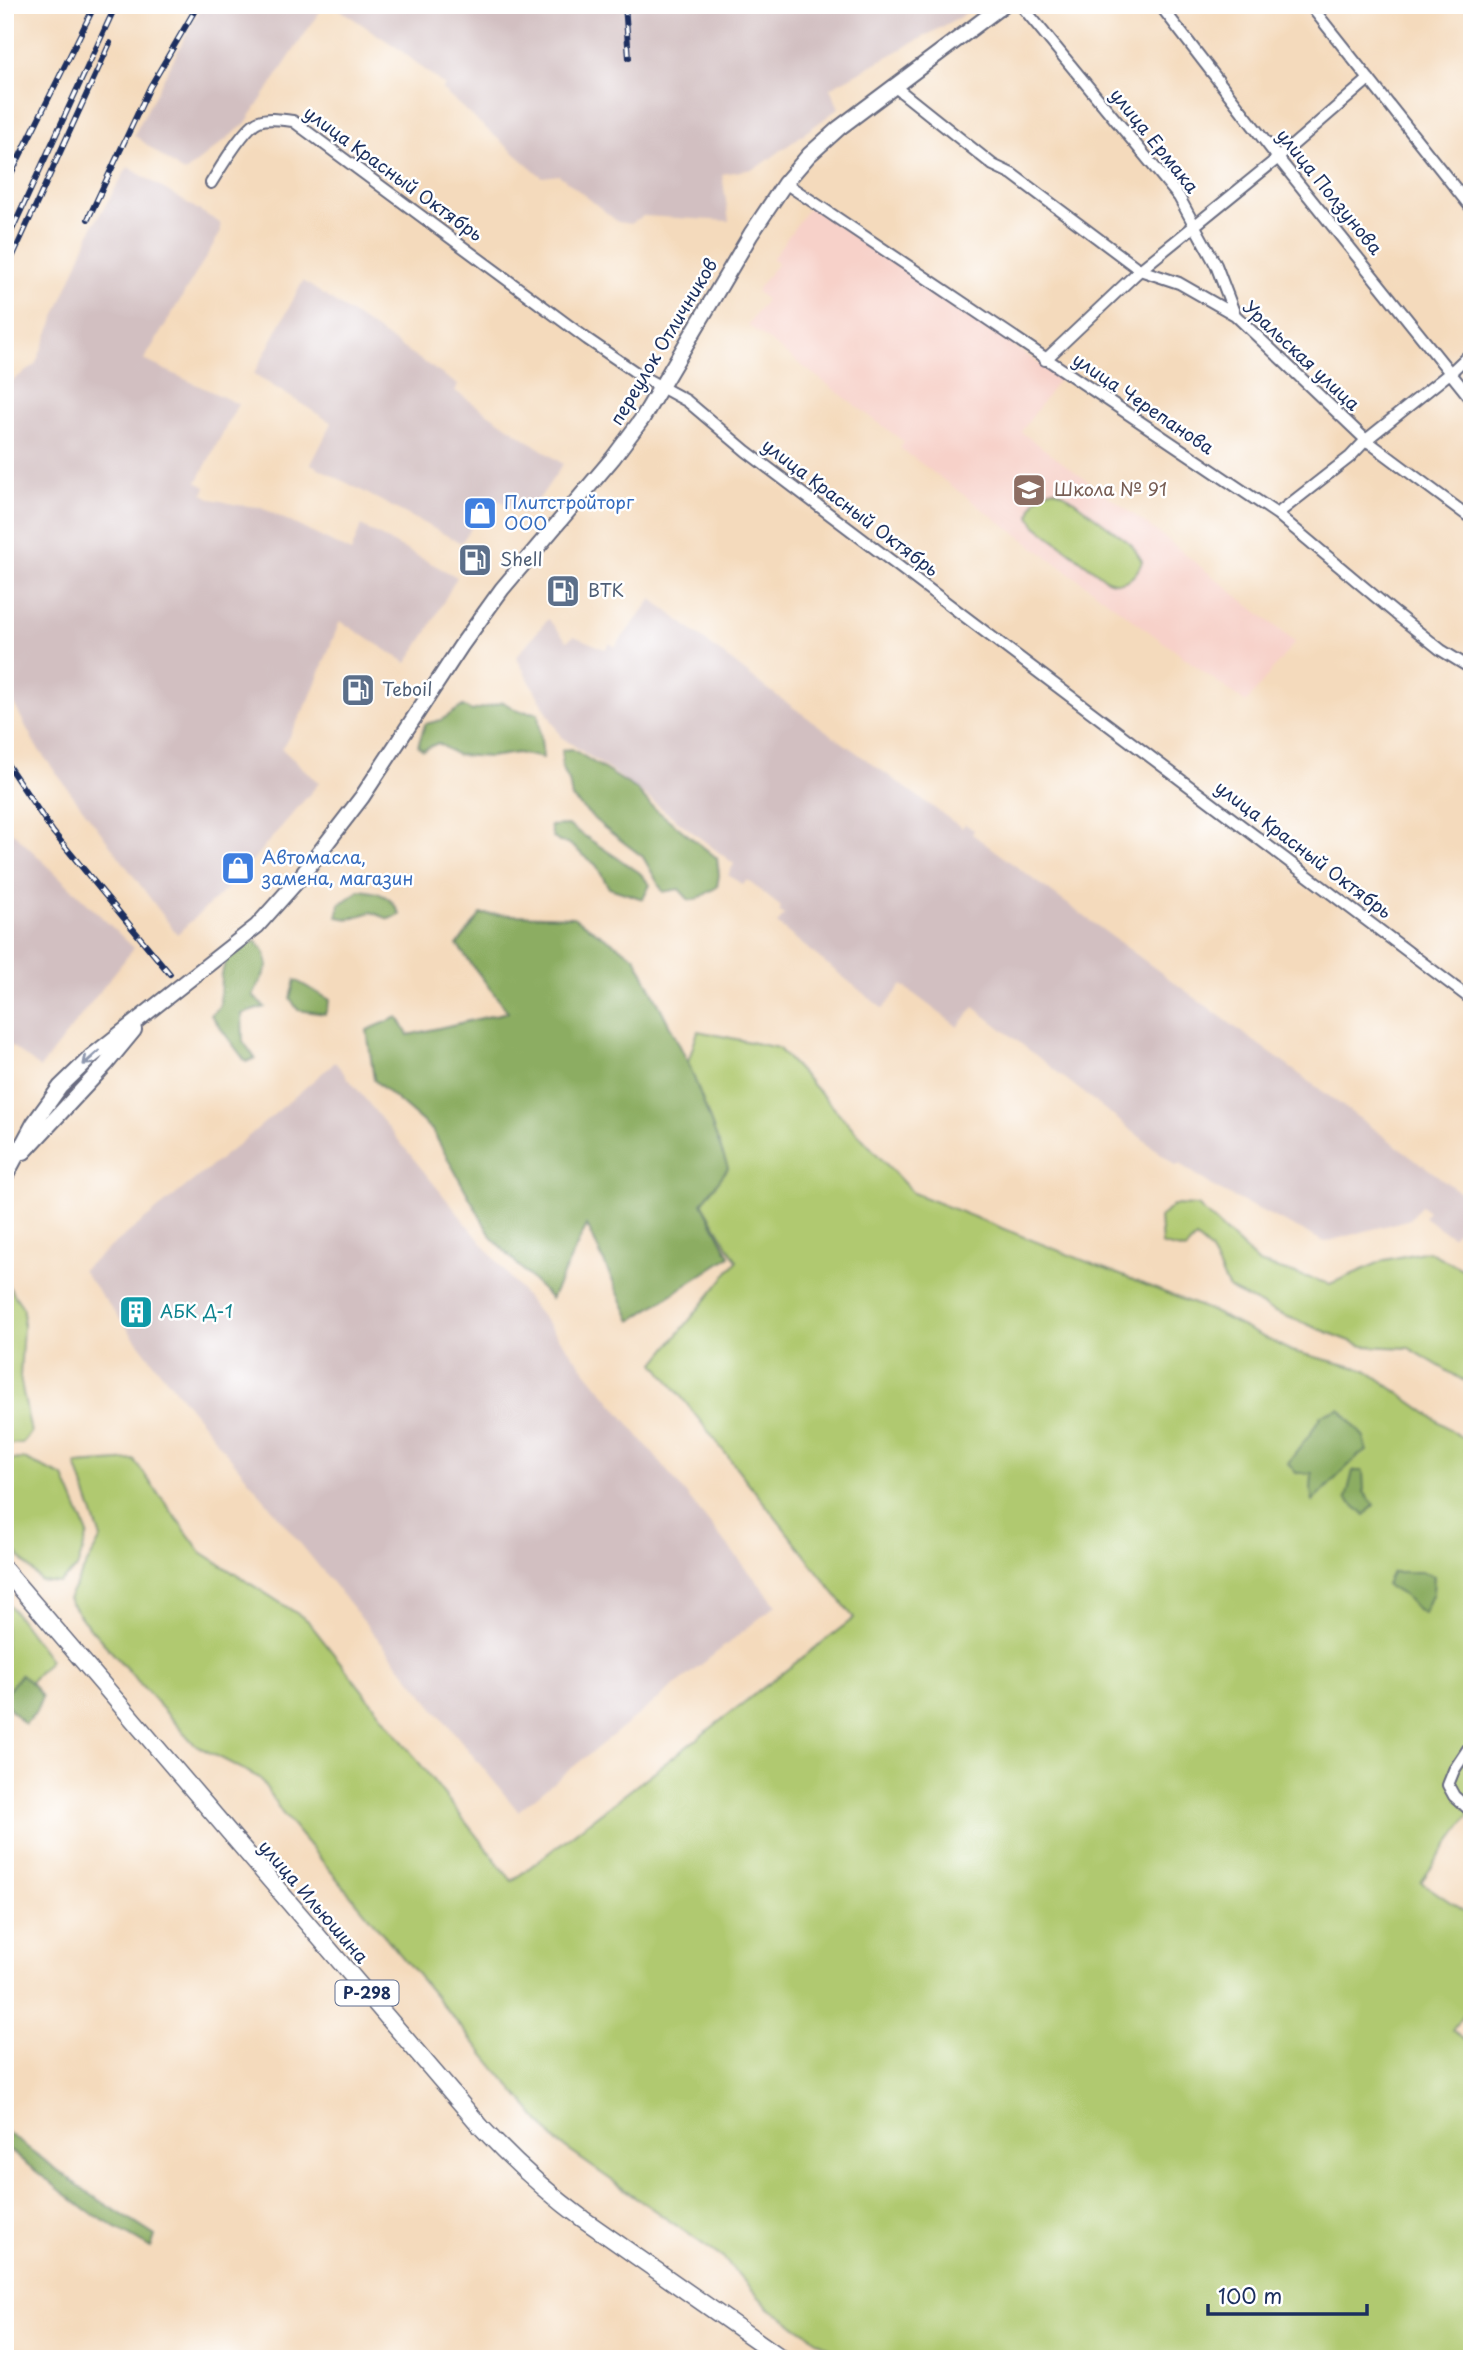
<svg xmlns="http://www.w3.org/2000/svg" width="1477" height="2364" viewBox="0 0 1477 2364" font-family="'Playpen Sans',sans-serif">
<rect width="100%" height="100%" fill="#fff"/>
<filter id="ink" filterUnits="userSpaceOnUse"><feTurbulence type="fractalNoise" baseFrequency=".0143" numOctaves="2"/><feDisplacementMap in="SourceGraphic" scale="14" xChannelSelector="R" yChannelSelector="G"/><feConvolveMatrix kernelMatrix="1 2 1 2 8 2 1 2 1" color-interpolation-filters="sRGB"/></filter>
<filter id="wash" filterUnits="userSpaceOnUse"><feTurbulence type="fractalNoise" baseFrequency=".00686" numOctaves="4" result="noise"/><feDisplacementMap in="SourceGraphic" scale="28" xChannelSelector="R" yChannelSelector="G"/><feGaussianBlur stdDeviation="1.57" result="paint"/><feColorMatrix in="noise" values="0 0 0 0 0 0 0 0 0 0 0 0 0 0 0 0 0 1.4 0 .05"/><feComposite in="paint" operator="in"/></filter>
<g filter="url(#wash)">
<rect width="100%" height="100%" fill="#f4dabc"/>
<path fill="#f7d1c9" d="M810 206 1060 378 1021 432 1157 532 1295 642 1246 703 900 448 904 442 748 325 766 300 756 291 778 263 772 259Z"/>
<path fill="#d2bfc1" d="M202 5H324L245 124 184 173 134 135Z
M333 5H976L962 16 830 88 839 108 764 163 753 169 722 174 729 221 643 216 631 224 618 222 559 175 542 177 442 90 445 86 399 49Z
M128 167 220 223 221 232 144 360 238 404 197 482 206 487 203 494 212 499 238 505 260 507 351 552 361 526 457 577 427 632 407 663 340 621 309 700 282 749 319 783 234 882 177 934 36 746 5 687V386L35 365 94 224Z
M303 281 458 385 455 391 563 464 528 515 498 500 489 502 461 543 311 464 332 423 254 374Z
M652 599 762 685 962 828 965 824 974 830 972 834 1472 1201V1242L1457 1231 1452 1236 1424 1217 1428 1211 1421 1206 1410 1219 1325 1242 1217 1189 1179 1163 1177 1166 974 1007 958 1027 902 985 883 1009 777 924 784 915 779 911 781 907 747 880 743 885 728 875 734 864 626 781 561 737 516 657 548 619 567 641 574 636 605 649 610 643 615 647Z
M5 825 134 948 40 1068 5 1041Z
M335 1062 776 1605 518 1811 160 1371 82 1270 250 1135Z"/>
<path fill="#b0c96f" stroke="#667c66" stroke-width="2" d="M1054 489 1065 494 1131 544 1142 561C1137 577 1124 587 1107 580L1035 525 1030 516C1032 501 1039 493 1054 489Z
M698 1031 778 1048 913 1193 1209 1310 1291 1351 1366 1370 1472 1445V1811L1421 1882 1472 1917V2002L1452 2031 1472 2045V2354L1450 2359H846L769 2308 724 2259 557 2142 282 1813 260 1778 195 1745 83 1620 68 1599 101 1538 76 1464 134 1460 201 1552 307 1620 512 1881 854 1618 655 1363 737 1261 702 1203 728 1168 688 1062Z
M1173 1205 1198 1206 1259 1263 1330 1284 1385 1260 1428 1251 1472 1274V1391L1469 1384 1409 1348 1363 1346 1275 1312 1229 1289 1210 1250 1196 1238 1185 1250 1162 1245 1160 1218Z
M5 1281 24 1309 20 1377 31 1433 22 1443 5 1445Z
M24 1459 64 1477 88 1534 77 1568 59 1583 41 1581 5 1540V1460Z
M5 1599 50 1660 5 1710Z"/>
<path fill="#8cad62" stroke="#546e60" stroke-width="2" d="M503 702 518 711 538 713 543 758 517 753 490 757 457 755 438 743 423 750 418 746 425 724 441 720 463 706 472 711Z
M572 749 636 789 650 805 717 858 719 875 717 887 697 899 689 900 679 889 663 892 643 857 602 826 572 798 569 781 562 768V750Z
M568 825 640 873 650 885 643 899 609 888 596 865 568 843 559 842 553 837 550 826Z
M360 890C380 892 392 896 400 915L389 919 371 912 349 919 337 917 340 904Z
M481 914 573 917 635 957 688 1062 728 1168 702 1203 730 1256 631 1321 587 1225 551 1299 492 1238 432 1130 374 1080 367 1030 398 1017 408 1035 508 1012 457 945Z
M256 941 264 951 268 966 253 996 265 1007 242 1014 243 1041 255 1058 246 1062 211 1015 220 1006C221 972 219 952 256 941Z
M295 980 330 1000 325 1014 298 1010 290 998Z
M1340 1409 1364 1437 1367 1451 1358 1456 1313 1501 1311 1490 1312 1473H1296L1288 1463 1310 1434 1321 1415Z
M1353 1471H1363L1364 1492 1374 1505 1365 1515 1346 1499Z
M1392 1572H1422L1434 1576 1433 1593 1424 1613C1413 1608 1410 1599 1401 1594 1395 1590 1392 1590 1386 1584Z
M21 1674 34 1686 42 1697 36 1712 25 1724C1 1701 0 1700 21 1674Z
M5 2131 90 2194 155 2236 151 2248 87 2211 5 2147Z"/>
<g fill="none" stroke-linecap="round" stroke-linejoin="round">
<path stroke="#55bdd3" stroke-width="3.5" d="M5 1464 12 1523 5 1529"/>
</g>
</g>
<g filter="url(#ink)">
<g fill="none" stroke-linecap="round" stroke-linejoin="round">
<g stroke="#676b7f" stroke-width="14">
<path id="minor" d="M1021 5 1179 197 1216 265 1235 315
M1160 5 1278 158 1472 400
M1310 5 1472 209
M894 86 993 165 1012 174 1140 270 1179 283 1235 315 1366 440 1472 519
M211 183C220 169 245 126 259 121 269 117 283 120 293 121L587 339 641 376 687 401 746 451 1472 1000
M785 183 1277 514 1396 614 1441 650 1472 669
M1045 360 1140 270 1278 158 1369 79
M1277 514 1350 457 1366 440 1451 372 1472 352
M1472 1743 1454 1770 1448 1785 1454 1796 1472 1812"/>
</g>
<g stroke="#676b7f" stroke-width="18">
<path id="major" d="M24 1152 106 1064 134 1030
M5 1177 34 1123 60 1087 92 1056 257 926 299 879 362 797 461 646 502 589 613 458 642 419 751 234 785 183 809 155 839 128 1003 5"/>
</g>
<g stroke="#676b7f" stroke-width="19">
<path id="highway" d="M5 1570 482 2128C513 2161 545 2191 583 2219L783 2359"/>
</g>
<use href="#minor" stroke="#fff" stroke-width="10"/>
<use href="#major" stroke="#fff" stroke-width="14"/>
<use href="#highway" stroke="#fff" stroke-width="16"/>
<g stroke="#1b2f5e" stroke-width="6">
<path id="rail" d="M625 5 629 58
M5 186 95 5
M88 219 150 87 198 5
M5 245 116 5
M5 273 110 43
M5 761 53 832 170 974"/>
</g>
<use href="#rail" stroke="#fff" stroke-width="3.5" stroke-dasharray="10" stroke-linecap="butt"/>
</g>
<defs><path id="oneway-shaft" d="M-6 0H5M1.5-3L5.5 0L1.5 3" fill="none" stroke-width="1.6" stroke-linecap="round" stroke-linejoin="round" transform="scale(1.75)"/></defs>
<use stroke="#8d97ae" href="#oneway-shaft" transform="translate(91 1058) rotate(138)"/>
</g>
<defs>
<g id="school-square" transform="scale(1.75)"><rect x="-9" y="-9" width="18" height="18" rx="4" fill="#8d6e63" stroke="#fff"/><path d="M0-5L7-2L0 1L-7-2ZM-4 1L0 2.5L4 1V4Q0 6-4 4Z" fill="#fff"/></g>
<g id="shop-square" transform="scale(1.75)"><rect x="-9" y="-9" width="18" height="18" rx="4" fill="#3f7fe0" stroke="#fff"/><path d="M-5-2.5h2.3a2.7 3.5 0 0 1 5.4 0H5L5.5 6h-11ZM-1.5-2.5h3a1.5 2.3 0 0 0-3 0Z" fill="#fff"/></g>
<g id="fuel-square" transform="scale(1.75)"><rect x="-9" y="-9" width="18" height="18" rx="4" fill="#5c6f8a" stroke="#fff"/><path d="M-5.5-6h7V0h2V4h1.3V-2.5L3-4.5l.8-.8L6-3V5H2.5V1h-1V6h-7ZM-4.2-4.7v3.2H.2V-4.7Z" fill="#fff"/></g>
<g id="building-square" transform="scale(1.75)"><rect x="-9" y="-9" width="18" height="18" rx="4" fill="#0f9aa8" stroke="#fff"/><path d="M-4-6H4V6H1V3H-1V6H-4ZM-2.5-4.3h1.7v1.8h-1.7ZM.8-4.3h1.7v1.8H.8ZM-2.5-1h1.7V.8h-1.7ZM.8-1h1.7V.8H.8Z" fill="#fff"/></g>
</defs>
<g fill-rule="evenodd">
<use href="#school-square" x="1029" y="490"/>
<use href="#shop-square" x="480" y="513"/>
<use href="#fuel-square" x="475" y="560"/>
<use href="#fuel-square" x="563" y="591"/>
<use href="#fuel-square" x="358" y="690"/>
<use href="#shop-square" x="238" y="868"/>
<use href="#building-square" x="136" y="1312"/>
</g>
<g text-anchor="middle" stroke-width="5" stroke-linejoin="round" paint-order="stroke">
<rect fill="#fff" stroke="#5f6d8e" stroke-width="2" x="335.5" y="1980.5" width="63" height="25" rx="5"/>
<g font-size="16" font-weight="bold" fill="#1b2f5e">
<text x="367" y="1999">Р-298</text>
</g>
<g font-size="18" fill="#1b2f5e" stroke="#fff">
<text transform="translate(1154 141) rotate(51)" y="6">улица Ермака</text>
<text transform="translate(393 174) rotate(36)" y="6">улица Красный Октябрь</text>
<text transform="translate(1329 192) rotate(51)" y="6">улица Ползунова</text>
<text transform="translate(664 342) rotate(-59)" y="6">переулок Отличников</text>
<text transform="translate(1301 356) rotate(43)" y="6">Уральская улица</text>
<text transform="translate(1143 404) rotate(34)" y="6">улица Черепанова</text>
<text transform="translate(850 508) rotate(37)" y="6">улица Красный Октябрь</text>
<text transform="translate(1303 850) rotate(37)" y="6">улица Красный Октябрь</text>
<text transform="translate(313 1902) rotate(49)" y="6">улица Ильюшина</text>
</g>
<g font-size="18" fill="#785e54" stroke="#fff" text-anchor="start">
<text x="1054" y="496">Школа № 91</text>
</g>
<g font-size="18" fill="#366cbe" stroke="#fff" text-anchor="start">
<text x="504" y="509">Плитстройторг<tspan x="504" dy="21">ООО</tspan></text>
<text x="262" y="864">Автомасла,<tspan x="262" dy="21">замена, магазин</tspan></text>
</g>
<g font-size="18" fill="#4e5e75" stroke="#fff" text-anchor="start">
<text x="500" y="566">Shell</text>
<text x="588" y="597">ВТК</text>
<text x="382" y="696">Teboil</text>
</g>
<g font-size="18" fill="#0d838f" stroke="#fff" text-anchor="start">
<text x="160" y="1318">АБК Д-1</text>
</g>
</g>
<rect width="1477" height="2364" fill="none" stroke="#fff" stroke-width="28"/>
<path d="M1208 2304v10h159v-10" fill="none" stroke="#1b2f5e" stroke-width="3.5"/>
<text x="1218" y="2304" font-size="21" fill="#1b2f5e" stroke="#ffffff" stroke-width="5" paint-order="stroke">100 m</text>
</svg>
